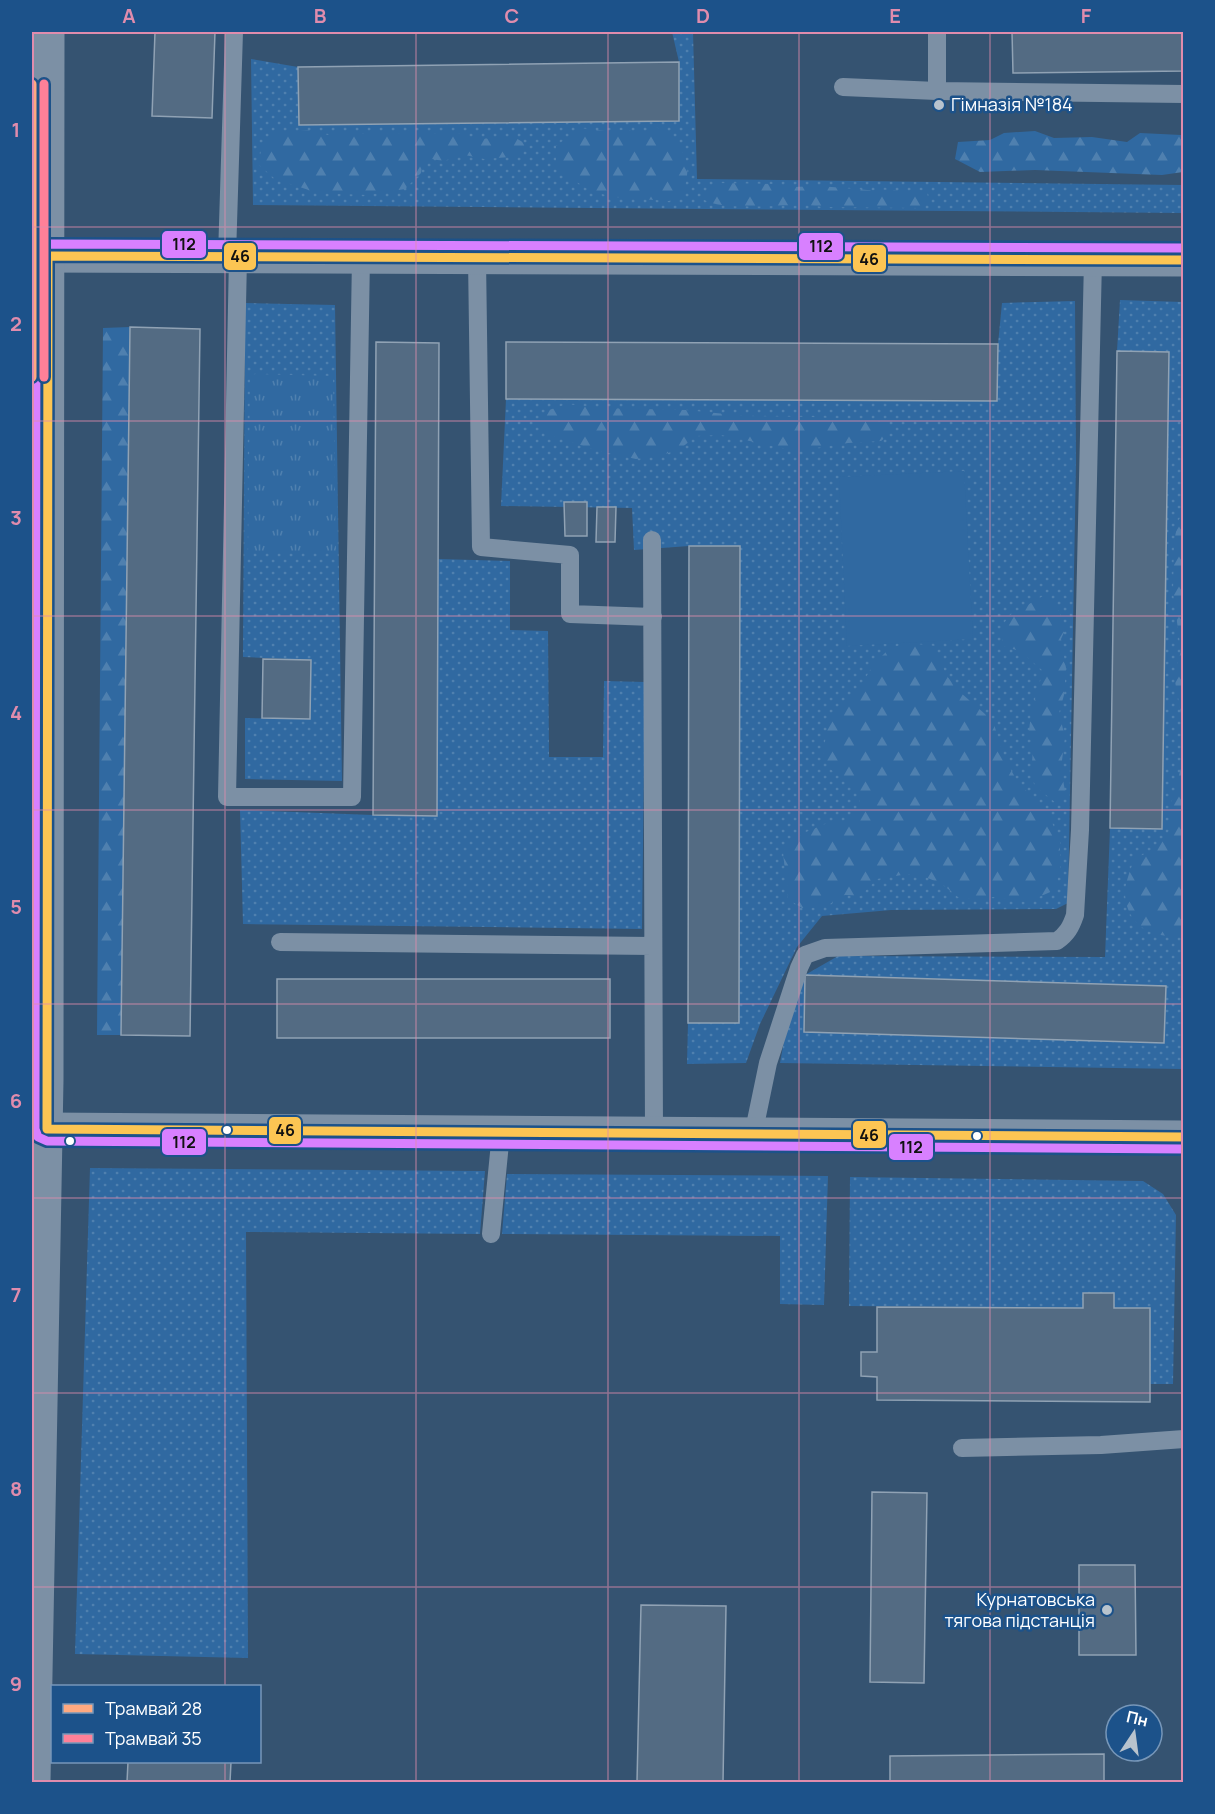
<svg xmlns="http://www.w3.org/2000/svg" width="1215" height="1814" viewBox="0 0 1215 1814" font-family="Manrope,sans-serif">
<defs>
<pattern id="grass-dots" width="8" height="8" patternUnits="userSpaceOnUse" patternTransform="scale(1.5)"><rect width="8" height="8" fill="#3069a1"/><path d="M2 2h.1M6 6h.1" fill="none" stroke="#4f80af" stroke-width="1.8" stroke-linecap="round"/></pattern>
<pattern id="forest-firs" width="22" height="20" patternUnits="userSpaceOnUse" patternTransform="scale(1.5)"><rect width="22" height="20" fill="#3069a1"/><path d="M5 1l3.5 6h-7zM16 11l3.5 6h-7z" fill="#4f80af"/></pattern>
<pattern id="park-tufts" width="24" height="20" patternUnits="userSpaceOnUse" patternTransform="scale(1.5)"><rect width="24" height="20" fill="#3069a1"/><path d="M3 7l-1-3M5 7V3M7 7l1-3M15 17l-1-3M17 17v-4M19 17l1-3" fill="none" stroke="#4f80af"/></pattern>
</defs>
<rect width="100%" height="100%" fill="#355371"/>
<path fill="url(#grass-dots)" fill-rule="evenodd" d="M672 32H693L697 179 1183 185V213L253 205 251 59 298 67 300 125 679 121V62Z
M1120 300 1183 302V1069L780 1063 784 1041 805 975 838 956 1105 957 1110 828H1162L1169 352 1117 351ZM805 976 1166 987 1164 1043 804 1026Z
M1075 301 1076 462 1068 903 1056 909 891 910 822 916 797 947 760 1024 746 1063 687 1064 688 1023H738L740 546H689L634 550 632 508 501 506 506 399 997 401 998 344 1002 303Z
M245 303 335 305 342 781 245 779V718L310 719 311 660 243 657Z
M438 559 510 561V630L548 631 549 757H603L604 681 645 682 642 929 243 924 240 810 373 815H436Z
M90 1168 485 1171 480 1234 246 1232 248 1658 75 1654Z
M507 1174 828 1176 824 1305 780 1304V1236L502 1234Z
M850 1177 1143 1181 1163 1194 1176 1215 1173 1384H1150V1308H1114L1083 1293V1308L849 1306Z"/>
<path fill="url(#forest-firs)" d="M657 127C686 150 694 160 682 196L669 201 613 197 591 191 556 169V146L580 128 605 131 627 130 640 133Z
M313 130 328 135 344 132 362 134 377 132 396 134 412 130 432 134 451 131 477 139 514 137 526 144 522 156 484 159 465 155 443 161 432 159 422 165 421 173 405 189 367 195 318 193 275 179 258 164 261 151 275 133Z
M1035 131 1054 138 1092 137 1127 142 1140 133 1181 135 1183 133V172L1162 175 1035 170 980 172 955 159 958 142 990 140 1004 133Z
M718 183 772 184 793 187 820 186 879 191C888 188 894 192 903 191 913 191 916 188 927 192L929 202 921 208 822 207C816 206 810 205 803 205 784 205 713 212 701 197 705 190 710 186 718 183Z
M130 327 121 1035H97L103 328Z
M567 404 598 408 686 410 745 416 812 417 865 420 888 423 893 431 881 441 848 443 797 451 721 435 696 436 680 449 659 456 636 459 599 451 546 434 539 423 549 410Z
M1183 513H1184L1183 724 1174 676 1181 651 1173 593 1174 542 1178 521Z
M1043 596 1057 607 1066 628 1061 639 1066 668 1064 695 1059 713 1065 737 1061 768 1065 791 1056 803 1036 787 1031 776 1033 749 1029 731 1031 713 1043 671 1020 651 1003 646 1001 627 1010 615Z
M908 643 935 646 946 675 961 693 993 721 1004 757 1017 781 1049 815 1060 842V869L1055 890 1027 902 993 897 977 900 958 897 942 884 923 876 908 874 877 879 860 896 845 895 825 907 802 908 788 899C788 881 783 864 783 847L806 832 825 824 843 821 860 810V792L848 781 830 769 823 753 828 724 862 684 873 665 890 648Z
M1183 761V935C1152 940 1125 925 1125 891 1126 880 1131 869 1134 859L1157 848 1171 828V804Z"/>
<path fill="url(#park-tufts)" d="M250 374 333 376 336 553H248Z"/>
<path fill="#3069a1" d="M964 471 973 639 847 646 839 477Z"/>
<path fill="#536b83" stroke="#90a2b4" stroke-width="1.5" d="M155 32H215L212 118 152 116Z
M1012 32H1184V71L1013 73Z
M679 62V121L299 125 298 67Z
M130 327 200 329 190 1036 121 1035Z
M376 342 439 343 437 816 373 815Z
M506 342 998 344 997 401 506 399Z
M1117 351 1169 352 1162 829 1110 828Z
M564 502H587V536H565Z
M597 507H616L615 542H596Z
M689 546H740L739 1023H688Z
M263 659 311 660 310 719 262 718Z
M805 975 1166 986 1164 1043 804 1032Z
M277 979H610V1038H277Z
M1083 1293H1114V1308H1150V1402L877 1400V1377L861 1376V1352H877V1307L1083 1308Z
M872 1492 927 1493 924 1683 870 1682Z
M1079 1565H1135L1136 1655H1079Z
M641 1605 726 1606 723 1782H637Z
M1104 1754V1782H890V1756Z
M128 1762H231L230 1782H127Z"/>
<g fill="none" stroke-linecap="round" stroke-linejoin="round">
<path stroke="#7c90a5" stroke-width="18" d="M937 32V91L1184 94
M843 87 937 91
M227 256 234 32
M238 257 227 797H352L361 257
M477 258 481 547 570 555V614L653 617
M652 540 654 1134
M280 942 653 946
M753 1135 768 1063 799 968 805 955 825 948 1057 941C1067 934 1071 927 1075 915L1080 830 1093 260
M491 1234 501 1133
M962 1448 1101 1445 1184 1439"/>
<path stroke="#7c90a5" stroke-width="33" d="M32 256 1184 260
M47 1129 1184 1137"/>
<path stroke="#7c90a5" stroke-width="33" d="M34 1782 47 1080 48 32"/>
<g stroke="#1c528a" stroke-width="14">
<path id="bus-1" d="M1184 260 48 256 47 1129 1184 1137"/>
</g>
<g stroke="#1c528a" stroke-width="14">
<path id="bus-2" d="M1184 248 48 244 40 247 36 256 35 1129 38 1137 47 1141 1184 1149"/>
</g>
<use href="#bus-1" stroke="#fcc553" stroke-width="9"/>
<use href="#bus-2" stroke="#d880ff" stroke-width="9"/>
<g stroke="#1c528a" stroke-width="14">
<path id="tram-1" d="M32 84V377"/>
</g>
<g stroke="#1c528a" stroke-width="14">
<path id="tram-2" d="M44 84V377"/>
</g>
<use href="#tram-1" stroke="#ffa980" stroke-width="9"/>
<use href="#tram-2" stroke="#ff8098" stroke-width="9"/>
</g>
<path fill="none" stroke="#e08cad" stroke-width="1.5" stroke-opacity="0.55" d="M225 32V1686M416 32V1782M608 32V1782M799 32V1782M990 32V1782M32 227H1184M32 421H1184M32 616H1184M32 810H1184M32 1004H1184M32 1198H1184M32 1393H1184M32 1587H1184M225 1762V1782"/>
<g fill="#b8c3cd" stroke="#1c528a" stroke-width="2">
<circle cx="939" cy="105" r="6"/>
<circle cx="1107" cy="1610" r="6"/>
</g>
<g fill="#fff" stroke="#1c528a" stroke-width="2">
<circle cx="227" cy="1130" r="5"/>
<circle cx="977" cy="1136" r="5"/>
<circle cx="70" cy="1141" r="5"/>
</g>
<g text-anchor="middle" stroke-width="5" stroke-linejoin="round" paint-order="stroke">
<g font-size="18" fill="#fff" stroke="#1c528a" text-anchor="start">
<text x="951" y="111">Гімназія №184</text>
<text x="1095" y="1606" text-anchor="end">Курнатовська<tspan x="1095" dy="21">тягова пiдстанцiя</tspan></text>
</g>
</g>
<g stroke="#1c528a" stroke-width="2">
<rect x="161" y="230" width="46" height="29" rx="6" fill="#d880ff"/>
<rect x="798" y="232" width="46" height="29" rx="6" fill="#d880ff"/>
<rect x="223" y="242" width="34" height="29" rx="6" fill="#fcc553"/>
<rect x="852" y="244" width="35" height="29" rx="6" fill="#fcc553"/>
<rect x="268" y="1116" width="34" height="29" rx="6" fill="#fcc553"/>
<rect x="852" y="1120" width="35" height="29" rx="6" fill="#fcc553"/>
<rect x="161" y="1128" width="46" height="28" rx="6" fill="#d880ff"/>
<rect x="888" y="1133" width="46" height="28" rx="6" fill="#d880ff"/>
</g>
<g font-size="16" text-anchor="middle" font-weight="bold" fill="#111">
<text x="184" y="250">112</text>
<text x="821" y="252">112</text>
<text x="240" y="262">46</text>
<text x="869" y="265">46</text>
<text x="285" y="1136">46</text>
<text x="869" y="1141">46</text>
<text x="184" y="1148">112</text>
<text x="911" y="1153">112</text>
</g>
<rect width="1215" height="1814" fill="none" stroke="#1c528a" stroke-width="66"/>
<rect x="51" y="1685" width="210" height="78" fill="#1c528a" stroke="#7797b9" stroke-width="1.5"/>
<rect x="63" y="1704" width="30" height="9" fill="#ffa980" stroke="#7797b9" stroke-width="1.5"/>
<text x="105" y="1715" font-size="18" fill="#ffffff">Трамвай 28</text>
<rect x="63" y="1734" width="30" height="9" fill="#ff8098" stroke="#7797b9" stroke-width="1.5"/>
<text x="105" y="1745" font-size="18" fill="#ffffff">Трамвай 35</text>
<g transform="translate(1134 1733) rotate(13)"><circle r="28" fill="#1c528a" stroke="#7797b9" stroke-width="1.5"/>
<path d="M0-4.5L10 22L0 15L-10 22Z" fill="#b8c3cd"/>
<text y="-9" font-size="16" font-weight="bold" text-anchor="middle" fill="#ffffff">Пн</text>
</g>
<rect x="33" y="33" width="1149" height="1748" fill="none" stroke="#e08cad" stroke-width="2"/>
<g font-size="20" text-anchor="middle" font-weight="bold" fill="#e08cad">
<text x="129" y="23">A</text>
<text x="320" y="23">B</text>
<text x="512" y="23">C</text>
<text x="703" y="23">D</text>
<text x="895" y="23">E</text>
<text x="1086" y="23">F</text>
<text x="16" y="137">1</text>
<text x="16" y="331">2</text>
<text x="16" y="525">3</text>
<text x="16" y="720">4</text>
<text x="16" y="914">5</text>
<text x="16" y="1108">6</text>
<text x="16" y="1302">7</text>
<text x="16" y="1496">8</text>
<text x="16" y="1691">9</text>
</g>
</svg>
